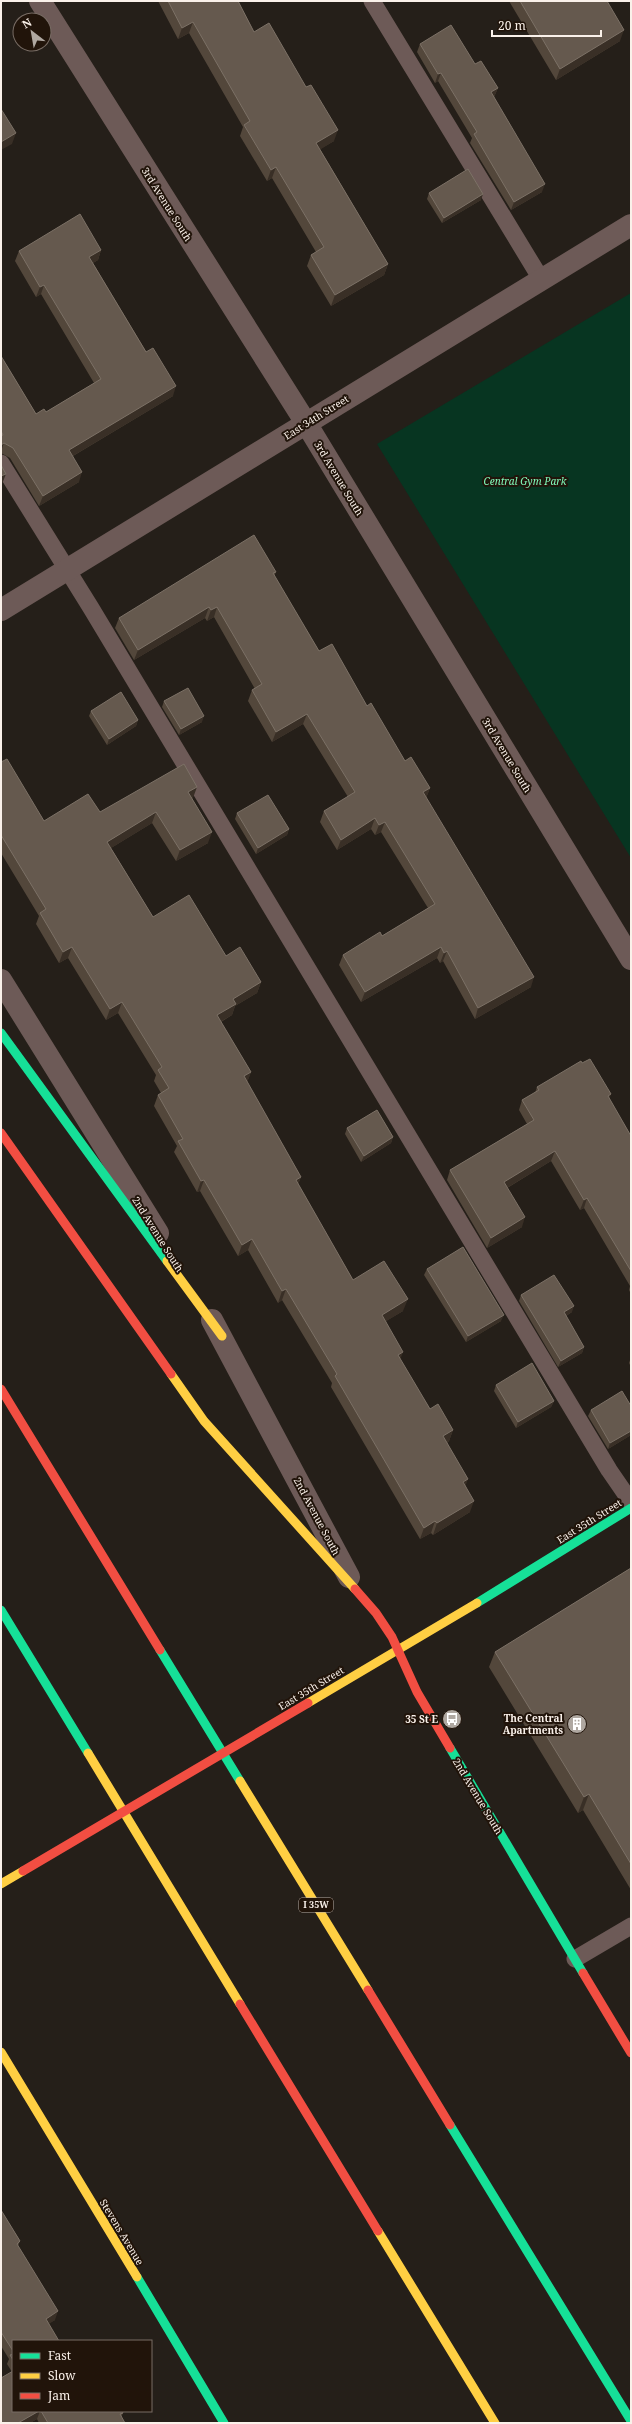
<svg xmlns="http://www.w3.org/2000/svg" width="632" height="2424" viewBox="0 0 632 2424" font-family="'Noto Serif',serif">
<rect width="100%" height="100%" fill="#251f19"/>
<path fill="#073521" d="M631 293V858L377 444Z"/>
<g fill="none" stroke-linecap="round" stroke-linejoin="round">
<path stroke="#6d5a57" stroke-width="17" d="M372 1 541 279
M1 463 91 608 609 1470 631 1502
M575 1959 631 1926"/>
<path stroke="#6d5a57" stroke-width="22" d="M40 1 306 423 631 959
M1 610 631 225
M1 980 158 1233
M212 1320 349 1577"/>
<path stroke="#16e098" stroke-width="9" d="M1 1033 167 1261
M477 1603 631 1508
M1 1610 88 1753
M160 1650 240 1781
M450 1748 583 1973
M450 2125 631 2421
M137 2277 224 2423"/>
<path stroke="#ffcf43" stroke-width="9" d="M167 1261 222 1336
M171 1374 204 1421 355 1589
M308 1703 477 1603
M88 1753 240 2004
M240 1781 368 1990
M1 1884 23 1871
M1 2052 137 2277
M378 2231 495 2423"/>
<path stroke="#f24e42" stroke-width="9" d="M1 1133 171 1374
M1 1389 160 1650
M355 1589 376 1613 392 1637 417 1692 450 1748
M583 1973 631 2053
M368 1990 450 2125
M240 2004 378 2231"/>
<path stroke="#f24e42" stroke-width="9" d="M23 1871 308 1703"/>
</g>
<path fill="#53473b" d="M158 1H238L254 32 334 141 320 149 388 264 384 275 331 306 307 266 311 255 316 252 272 178 267 181 240 136 243 127 189 33 178 39Z
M509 1H607L620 41 556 80Z
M420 44 475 64 498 88 494 97 542 192 511 210 470 143 472 138 438 81 435 83 417 52Z
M429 193 481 200 442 223 427 199Z
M101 250 98 260 93 263 173 396 73 456 79 482 39 506 10 458 1 453V356L36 414 46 412 94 383 41 294 36 297 15 261 19 251Z
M276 572 274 576 319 651 367 706 405 761 430 788 426 798 531 987 475 1019 443 961 440 963 437 958 361 1002 339 965 343 955 382 936 428 908 381 832 375 835 371 829 337 850 320 822 324 811 348 797 303 724 272 742 248 701 252 690 255 689 214 617 207 621 205 618 134 660 115 628 119 618Z
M164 701 202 722 179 735 162 707Z
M91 711 138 720 136 726 107 745 89 716Z
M1 762 44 821 193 798H192L208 843 176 861 152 823 111 848 153 917 226 956 261 982 257 993 235 1006 232 1015 221 1022 251 1072 247 1082 301 1177 298 1184 353 1280 403 1311 386 1321 400 1360 430 1409 453 1430 449 1441 447 1443 466 1486 470 1512 433 1535 431 1533 420 1539 331 1387 332 1383 282 1300 278 1303 248 1250 238 1256 200 1191 197 1192 174 1152 177 1146 154 1106 158 1095 161 1093 154 1081 156 1075 118 1013 106 1020 68 958 59 963 36 924 39 916 1 853Z
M237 813 289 829 287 835 256 854 235 819Z
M537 1087 609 1099 631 1136V1294L629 1290 630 1286 584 1208 580 1210 551 1161 507 1188 522 1227 487 1248 447 1180 450 1170 527 1124 519 1110 522 1100 535 1093Z
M347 1128 393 1137 391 1143 361 1162 345 1134Z
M427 1269 501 1321 466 1342 424 1275Z
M521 1295 572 1312 566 1316 584 1347 582 1353 558 1367 519 1301Z
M631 1357V1367L629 1363Z
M496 1385 554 1401 551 1407 516 1428 494 1391Z
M631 1406V1435L608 1449 588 1416 591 1410Z
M631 1568V1890L583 1810 578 1813 489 1667 495 1652Z
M1 2210 20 2241 18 2246 55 2320 13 2341V2411H122L123 2413 121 2417 125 2423H39L37 2419 30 2423H1L12 2372 7 2364 9 2359 1 2346Z"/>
<path fill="#392f26" d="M193 22 189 33 178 39 182 28Z
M624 30 620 41 556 80 560 69Z
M441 73 438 81 435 83 438 74Z
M498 88 494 97 488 100 491 92Z
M338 130 334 141 313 154 316 143Z
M16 133 12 144 1 150V142Z
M276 167 272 178 267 181 271 170Z
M545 184 542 192 511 210 514 202Z
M483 194 481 200 442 223 444 218Z
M101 250 98 260 86 267 89 257Z
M388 264 384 275 331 306 335 295Z
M44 285 41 294 36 297 40 287Z
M176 386 173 396 66 460 69 450Z
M4 443 1 451V445Z
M82 472 79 482 39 506 43 496Z
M6 474 2 484H1V476Z
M209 607 205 618 134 660 138 650Z
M217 607 214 617 207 621 211 610Z
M307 714 303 724 272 742 276 732Z
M204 716 202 722 179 735 181 729Z
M138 720 136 726 107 745 109 739Z
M197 787 193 798 184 803 188 792Z
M430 788 426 798 423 792Z
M156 812 152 823 103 853 107 842Z
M375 818 371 829 337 850 341 840Z
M385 822 381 832 375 835 379 825Z
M289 829 287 835 256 854 258 848Z
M212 832 208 843 176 861 180 850Z
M72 947 68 958 59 963 63 952Z
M441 947 437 958 361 1002 365 992Z
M447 951 443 961 440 963 444 953Z
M534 977 531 987 475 1019 478 1008Z
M261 982 257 993 235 1006 232 1015 213 1026 217 1015 233 999Z
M122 1002 118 1013 106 1020 110 1009Z
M251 1072 247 1083 244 1076Z
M611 1094 608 1104V1096Z
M393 1137 391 1143 361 1162 364 1156Z
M555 1151 551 1161 500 1192 504 1182Z
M301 1177 297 1188 296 1180Z
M204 1180 200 1191 197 1192 201 1181Z
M587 1198 584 1208 580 1210 584 1200Z
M525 1217 522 1227 487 1248 491 1238Z
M252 1239 248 1250 238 1256 242 1245Z
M286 1289 282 1300 278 1303 282 1291Z
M408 1299 403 1311 378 1326 382 1315Z
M574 1306 572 1312 562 1318 564 1312Z
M504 1315 501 1321 466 1342 468 1336Z
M584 1347 582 1353 558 1367 561 1361Z
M403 1352 399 1363 398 1355Z
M554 1401 551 1407 516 1428 518 1422Z
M453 1430 449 1441 439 1448 443 1436Z
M631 1431V1435L608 1449 610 1443Z
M468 1479 464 1490 463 1482Z
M474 1501 470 1512 433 1535 437 1523Z
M435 1521 431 1533 420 1539 424 1528Z
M589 1794 583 1810 578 1813 584 1797Z
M58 2311 55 2320 43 2328 46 2319Z
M39 2411H40L37 2419 30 2423H18Z"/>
<path fill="#65594e" stroke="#7c7166" d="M168 1H238L254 32 269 23 306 87 311 85 338 130 316 143 388 264 335 295 311 255 324 247 276 167 271 170 244 125 250 121 193 22 182 28Z
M520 1H607L624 30 560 69Z
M451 25 475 64 481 61 498 88 491 92 545 184 514 202 474 134 477 132 441 73 438 74 420 44Z
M1 109 16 133 1 142Z
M468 169 483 194 444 218 429 193Z
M80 214 101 250 89 257 146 352 153 348 176 386 69 450 82 472 43 496 13 448 4 443 1 445V436L3 435 1 431V356L36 414 44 409 46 412 101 379 44 285 40 287 19 251Z
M1 465 6 474 1 476Z
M254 535 276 572 273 573 319 651 332 644 367 706 371 703 405 761 411 757 430 788 423 792 534 977 478 1008 447 951 444 953 441 947 365 992 343 955 380 932 382 936 435 904 385 822 379 825 375 818 341 840 324 811 355 792 307 714 276 732 252 690 262 684 217 607 211 610 209 607 138 650 119 618Z
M188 688 204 716 181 729 164 701Z
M121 692 138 720 109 739 91 711Z
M7 759 44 821 88 794 100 812 184 764 197 787 188 792 212 832 180 850 156 812 107 842 153 917 189 895 226 956 240 947 261 982 233 999 236 1004 217 1015 251 1072 244 1076 301 1177 296 1180 353 1280 384 1261 408 1299 382 1315 403 1352 398 1355 430 1409 438 1404 453 1430 443 1436 468 1479 463 1482 474 1501 437 1523 435 1521 424 1528 335 1376 337 1374 286 1289 282 1291 252 1239 242 1245 204 1180 201 1181 178 1141 183 1139 158 1095 169 1088 158 1070 162 1067 122 1002 110 1009 72 947 63 952 40 913 46 909 1 835V762Z
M268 795 289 829 258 848 237 813Z
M590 1059 611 1094 608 1096 631 1136V1271L587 1198 584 1200 555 1151 504 1182 525 1217 491 1238 450 1170 534 1120 522 1100 539 1090 537 1087 581 1061 582 1063Z
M377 1110 393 1137 364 1156 347 1128Z
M463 1247 504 1315 468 1336 427 1269Z
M554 1275 574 1306 564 1312 584 1347 561 1361 521 1295Z
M532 1363 554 1401 518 1422 496 1385Z
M622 1391 631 1406V1431L610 1443 591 1410Z
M631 1568V1864L589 1794 584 1797 495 1652Z
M1 2210 20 2241 17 2244 58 2311 46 2319 59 2341H13V2351L1 2332Z
M13 2354V2360L10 2355Z
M13 2371V2411H39L18 2423H1V2378Z
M41 2411H122L123 2413 120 2414 125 2423H48Z"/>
<defs>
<g id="bus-disc" transform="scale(1)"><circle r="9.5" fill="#afa8a1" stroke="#21140a"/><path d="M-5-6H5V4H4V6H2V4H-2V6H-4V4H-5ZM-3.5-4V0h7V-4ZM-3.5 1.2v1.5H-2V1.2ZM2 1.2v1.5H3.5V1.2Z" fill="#fff"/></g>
<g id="building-disc" transform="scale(1)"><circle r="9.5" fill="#afa8a1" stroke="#21140a"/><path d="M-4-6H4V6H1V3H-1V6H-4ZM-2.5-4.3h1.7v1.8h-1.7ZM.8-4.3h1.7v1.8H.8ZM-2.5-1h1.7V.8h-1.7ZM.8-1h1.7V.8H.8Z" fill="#fff"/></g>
</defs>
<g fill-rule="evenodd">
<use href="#bus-disc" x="452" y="1719"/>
<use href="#building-disc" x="577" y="1724"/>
</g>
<g text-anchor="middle" stroke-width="4" stroke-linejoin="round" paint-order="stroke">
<rect fill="#21140a" stroke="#b9afa7" stroke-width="1" x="299" y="1898" width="34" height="14" rx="3"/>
<g font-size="9" font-weight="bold" fill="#faf1ea">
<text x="316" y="1908">I 35W</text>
</g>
<g font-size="10" fill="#faf1ea" stroke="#21140a">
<text transform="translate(167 204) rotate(58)" y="4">3rd Avenue South</text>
<text transform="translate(316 417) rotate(-32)" y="4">East 34th Street</text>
<text transform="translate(339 478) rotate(59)" y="4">3rd Avenue South</text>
<text transform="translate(507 755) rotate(59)" y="4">3rd Avenue South</text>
<text transform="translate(158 1234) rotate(58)" y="4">2nd Avenue South</text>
<text transform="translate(317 1516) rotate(62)" y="4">2nd Avenue South</text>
<text transform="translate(589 1521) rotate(-32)" y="4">East 35th Street</text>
<text transform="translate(311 1688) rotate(-31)" y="4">East 35th Street</text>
<text transform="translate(478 1796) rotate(59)" y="4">2nd Avenue South</text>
<text transform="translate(122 2232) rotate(59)" y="4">Stevens Avenue</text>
</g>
<g font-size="10" font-style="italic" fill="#80fbbb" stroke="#21140a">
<text x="525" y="485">Central Gym Park</text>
</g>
<g font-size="10" font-weight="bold" fill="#faf1ea" stroke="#21140a" text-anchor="end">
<text x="563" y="1722">The Central<tspan x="563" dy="12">Apartments</tspan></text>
<text x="438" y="1723">35 St E</text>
</g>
</g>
<rect width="632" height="2424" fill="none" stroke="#faf1ea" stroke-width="4"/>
<rect x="12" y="2340" width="140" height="72" fill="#21140a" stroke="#786c64"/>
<rect x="20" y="2353" width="20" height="6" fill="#16e098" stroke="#786c64"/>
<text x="48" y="2360" font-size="12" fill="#faf1ea">Fast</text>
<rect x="20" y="2373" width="20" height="6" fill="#ffcf43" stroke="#786c64"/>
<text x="48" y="2380" font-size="12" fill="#faf1ea">Slow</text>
<rect x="20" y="2393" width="20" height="6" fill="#f24e42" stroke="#786c64"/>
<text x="48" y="2400" font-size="12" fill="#faf1ea">Jam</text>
<g transform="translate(32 32) rotate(329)"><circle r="19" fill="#21140a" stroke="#786c64"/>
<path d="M0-3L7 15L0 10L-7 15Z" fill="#afa8a1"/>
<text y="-6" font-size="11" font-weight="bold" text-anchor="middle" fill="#faf1ea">N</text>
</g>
<path d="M492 30v6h109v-6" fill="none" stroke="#faf1ea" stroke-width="2"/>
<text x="498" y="30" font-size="12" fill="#faf1ea" stroke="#21140a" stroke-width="3" paint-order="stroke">20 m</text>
</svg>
